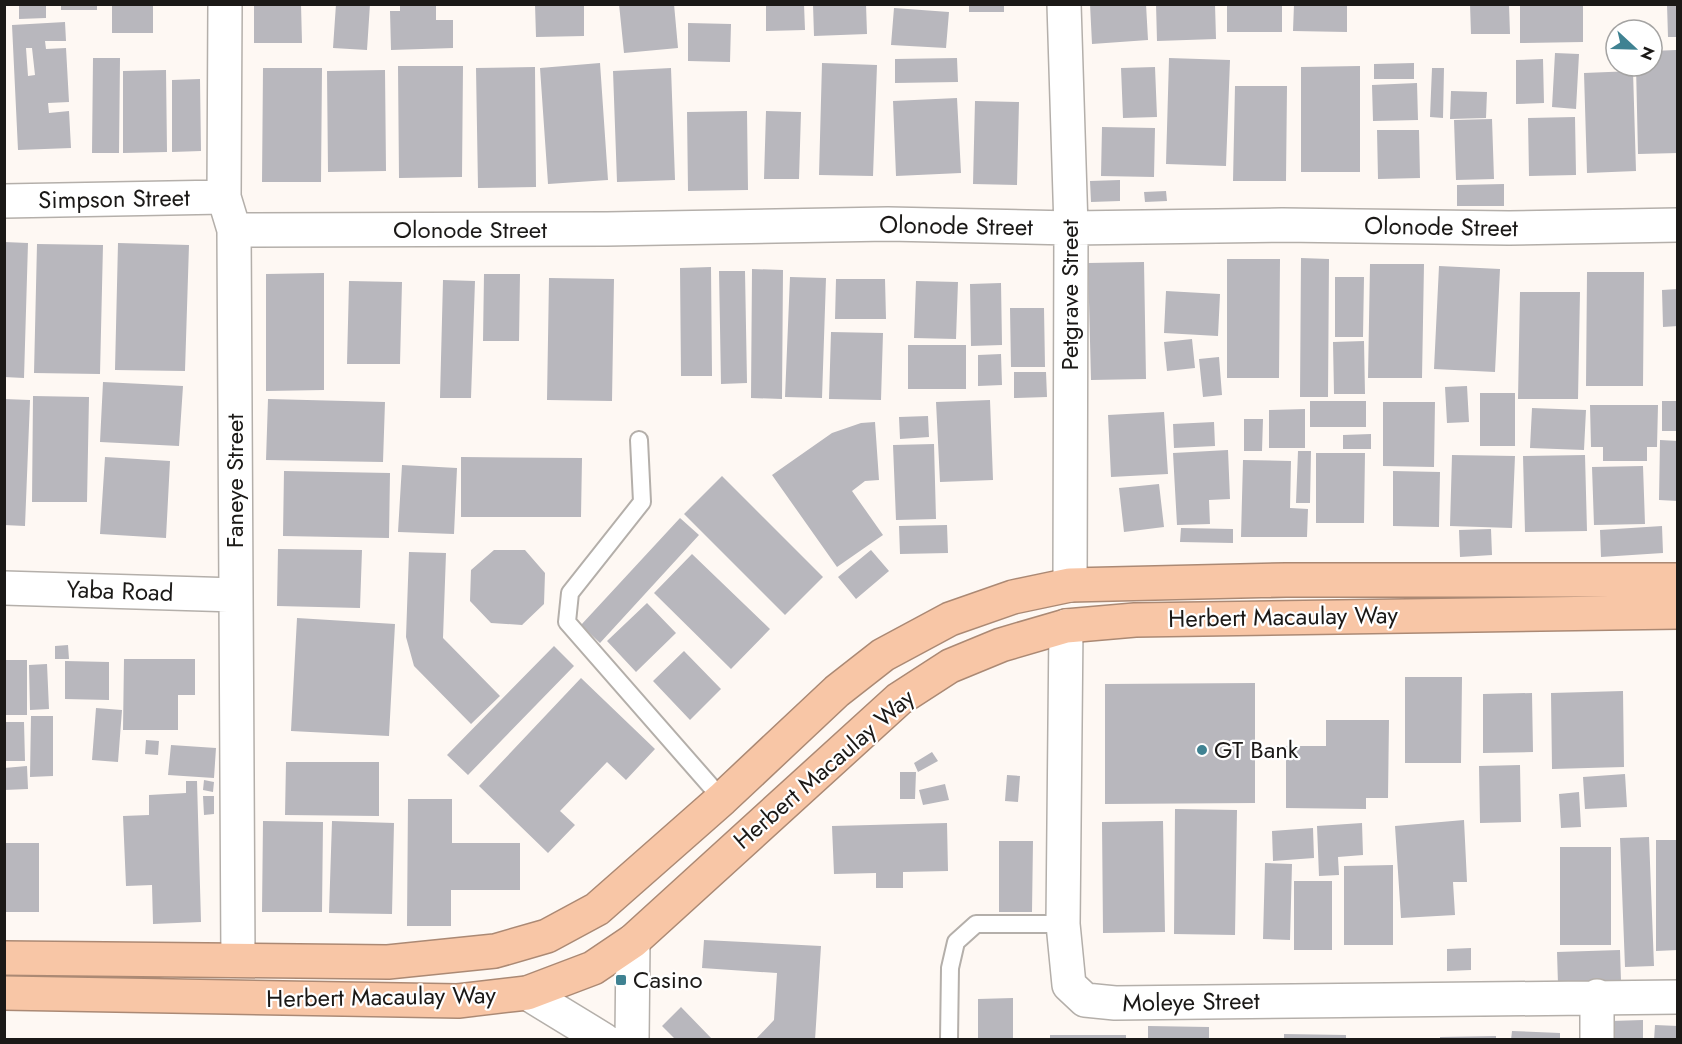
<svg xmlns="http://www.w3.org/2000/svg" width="1682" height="1044" viewBox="0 0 1682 1044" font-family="Jost,sans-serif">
<rect width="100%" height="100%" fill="#fef8f3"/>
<path fill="#b8b7bd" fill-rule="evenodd" d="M19 4H46V18L19 19Z
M61 4H97V10H61Z
M112 4H153V33H112Z
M254 4H301L302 43H254Z
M336 4H370L367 50 333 48Z
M400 4H436V20H453V48L391 50 390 11H400Z
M535 4H584V36L536 37Z
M619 4H674L678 48 624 53Z
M766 4H804L805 30 766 31Z
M813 4H866L867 34 814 36Z
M969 4H1004V12H969Z
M1090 4H1146L1148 40 1092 44Z
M1156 4H1215L1216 39 1157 41Z
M1227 4H1282V32H1227Z
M1294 4H1347V32L1293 31Z
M1470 4H1509L1510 34H1471Z
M1520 4H1583V42L1520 43Z
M1667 4H1678V37H1668Z
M894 8 949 12 946 48 891 45Z
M65 22 66 41H45L46 49 66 48 69 102 48 103 49 113 69 111 71 148 18 150 12 25ZM26 48H32L35 75 28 76Z
M688 23 731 24 730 62 688 61Z
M1676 50 1678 153 1638 154 1636 66H1652V51Z
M1555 53 1579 54 1576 109 1552 107Z
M93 58H120L119 153H92Z
M957 58 958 82 895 83V59Z
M1169 58 1230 60 1226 166 1166 164Z
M1543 59 1544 103 1516 104V60Z
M600 63 608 180 548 184 540 68Z
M822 63 877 65 873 176 819 175Z
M1414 63V79H1374V64Z
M398 66H463L462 177 399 178Z
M1360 66V172H1301V67Z
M535 67 536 187 478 188 476 68Z
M1155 67 1157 117 1123 118 1121 68Z
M263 68H322L321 182H262Z
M671 68 675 180 617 182 613 71Z
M1432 68H1444L1443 118 1430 117Z
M166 70 167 152 123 153V71Z
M385 70 386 171 328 172 327 71Z
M1633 71 1636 171 1587 173 1584 73Z
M200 79 201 151 172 152V80Z
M1417 83 1418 120 1373 121 1372 85Z
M1235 86H1287L1286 181H1233Z
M1451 91 1487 92 1486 118 1450 119Z
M957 98 961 173 896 176 893 101Z
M975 101 1019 102 1017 185 973 184Z
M747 111 748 190 688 191 687 112Z
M766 111 801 112 799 179H764Z
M1575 117 1576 175 1529 176 1528 118Z
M1492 119 1494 179 1456 180 1454 120Z
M1102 127 1155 128 1154 177 1101 176Z
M1377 130H1419L1420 178 1378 179Z
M1120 180V201L1091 202 1090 181Z
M1504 184V206H1457V185Z
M1166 191 1167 201 1145 202 1144 192Z
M4 242 28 243 24 378 4 377Z
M118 243 189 245 185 371 115 370Z
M37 244 103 245 100 374 34 373Z
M1301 258 1329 259 1328 397H1300Z
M1227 259H1280L1279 378H1227Z
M1144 262 1146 379 1091 380 1088 263Z
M1370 264H1424L1422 378H1368Z
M1439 266 1500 269 1495 372 1434 369Z
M711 267 712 376H681L680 268Z
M752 269 783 270 782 399 751 398Z
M719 271H745L747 383 721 384Z
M1587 272H1644L1643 386H1586Z
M324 273V390L266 391V274Z
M484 274H520L519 341H483Z
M790 277 826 278 822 398 785 397Z
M1335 277H1364L1363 337H1335Z
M549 278 614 279 612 401 547 400Z
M836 279H885L886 319H835Z
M443 280 475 281 471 398H440Z
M349 281 402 282 400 364H347Z
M916 281 958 282 956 339 914 338Z
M1001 283 1002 345 971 346 970 284Z
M1678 289V326L1663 327 1662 290Z
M1166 291 1220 294 1218 336 1164 333Z
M1520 292H1580L1578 399H1518Z
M1010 308H1044L1045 367H1011Z
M831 332 883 333 881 400 829 399Z
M1192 339 1195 368 1167 371 1164 342Z
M1364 341 1365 394H1334L1333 342Z
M908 345H966V389H908Z
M1001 354 1002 385 978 386V355Z
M1219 357 1222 395 1203 397 1199 359Z
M1014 372H1046L1047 397 1014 398Z
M103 382 183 386 179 446 100 442Z
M1467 386 1469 422 1447 423 1445 387Z
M1480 393H1515V446H1480Z
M33 396 89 397 87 502H32Z
M4 399 30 400 25 526 4 525Z
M268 399 385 402 383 462 266 460Z
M990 400 993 480 940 482 936 402Z
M1310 401H1366V427H1310Z
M1662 401H1678V431H1662Z
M1383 402H1435L1434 467 1383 466Z
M1590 405H1658L1657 447H1647V461H1603V447H1591Z
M1532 408 1586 410 1584 450 1530 448Z
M1305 409V448H1269V410Z
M1164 412 1168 474 1111 477 1108 415Z
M928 416 929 437 900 439 899 417Z
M1244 419H1263L1262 451H1244Z
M875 422 879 480 865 481 852 491 883 535 837 567 772 475 832 433 861 423Z
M1214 422 1215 446 1174 448 1173 424Z
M1371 434V449H1343V435Z
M1660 440 1678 441V501L1659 500Z
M934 444 936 519 896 520 893 445Z
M1228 450 1230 499 1209 500 1210 524 1177 525 1173 453Z
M1298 451H1311L1310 503H1296Z
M1316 453H1365L1364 523H1316Z
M1452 455 1515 456 1512 528 1450 526Z
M1585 455 1587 531 1525 532 1523 456Z
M105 457 170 461 166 538 100 534Z
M461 457 582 458 581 517H461Z
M1243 460 1291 461 1290 508 1308 509 1307 537H1241Z
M402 465 457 468 454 534 398 532Z
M1643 466 1645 524 1594 525 1592 467Z
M284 471 390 473 389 538 283 536Z
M1393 471 1440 472 1439 527 1393 526Z
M722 476 823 577 785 615 684 514Z
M1159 484 1164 527 1124 532 1119 488Z
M680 518 699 535 600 643 581 625Z
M947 525 948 553 900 554 899 526Z
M1662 526 1663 553 1601 557 1600 530Z
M1181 528 1233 529V543L1180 542Z
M1491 529 1492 555 1460 557 1459 530Z
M278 549 362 550 360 608 277 606Z
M494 550H525L545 573 544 604 522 625 491 623 470 601 471 570Z
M871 550 889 571 856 599 838 577Z
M409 552 446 553 443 638 500 696 471 724 414 666 406 637Z
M692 554 770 629 731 669 654 593Z
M647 603 676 633 636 672 607 641Z
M297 618 395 624 389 736 291 731Z
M68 645 69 659H55V646Z
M554 646 574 666 468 775 447 755Z
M684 651 721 689 690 720 653 681Z
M124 659H195V695H178V730H123Z
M4 660H27V715H4Z
M65 661 109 662V700L65 699Z
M47 664 49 709 30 710 29 665Z
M1405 677H1462L1461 763H1405Z
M581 678 655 749 626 780 607 762 560 811 575 825 548 853 479 786Z
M1255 683V803L1105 804V684Z
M1623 691 1624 767 1552 769 1551 693Z
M1532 693 1533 752 1483 753V694Z
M96 708 122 710 118 762 92 760Z
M31 716H53V776L30 777Z
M1326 720H1389L1388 798H1366V809L1286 808V746H1326Z
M5 722H24L25 761H5Z
M146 740 159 741 158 755 145 754Z
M171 745 216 748 214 778 168 775Z
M932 752 938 761 918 772 914 763Z
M286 762H379V816L285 815Z
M1520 765 1521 822 1480 823 1479 766Z
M27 766 28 789 4 790V768Z
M900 772H916L915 799H900Z
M1625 774 1627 807 1585 809 1583 777Z
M1007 775 1020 776 1018 802 1005 801Z
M204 780 214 782 213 792 203 790Z
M186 781H197L201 922 153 924 152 885 126 886 123 816 149 815V795L186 793Z
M945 784 949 800 923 805 919 790Z
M1579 792 1581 827 1561 828 1559 794Z
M203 796H214V814L204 815Z
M408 799H452V843H520V890H451V926H407Z
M1175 809 1237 810 1235 935 1174 934Z
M1464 820 1467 882H1453L1455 915 1401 918 1395 826Z
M263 821 323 822 322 912H262Z
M332 821 394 823 392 914 329 913Z
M1163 821 1165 932 1103 933 1102 822Z
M947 823 948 871 903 872V888H876V873L834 874 832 826Z
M1362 823 1363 855 1338 857 1339 875 1319 876 1317 826Z
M1313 828 1314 858 1273 861 1272 831Z
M1649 837 1654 966 1625 967 1620 838Z
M1656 840H1678V950L1656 951Z
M999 841H1033L1032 912H999Z
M4 843H39V912H4Z
M1560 847H1611V945H1560Z
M1265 863 1292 864 1290 940 1263 939Z
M1393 865V945H1344V866Z
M1294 881H1332V950H1294Z
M704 940 821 946 815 1040H755L774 1020 777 973 702 968Z
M1471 948V970L1447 971V949Z
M1620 950 1621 981 1558 984 1557 952Z
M1013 998V1040H978V999Z
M681 1007 713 1040H676L662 1026Z
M1643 1020V1040H1611V1021Z
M1655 1025 1678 1026V1040H1654Z
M1148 1026 1209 1027V1040H1148Z
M1512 1031 1560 1033V1040H1511Z
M1284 1034 1346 1035V1040H1284Z
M1050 1035H1126V1040H1050Z
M1496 1036V1040H1440V1037Z"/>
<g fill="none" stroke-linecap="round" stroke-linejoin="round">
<g stroke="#b4afaa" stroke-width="20">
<path id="lane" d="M639 440 642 502 570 593 567 622 722 799
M949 1040 950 968 956 942 976 924H1063"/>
</g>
<g stroke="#b4afaa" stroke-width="36">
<path id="street" d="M225 4 224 197 234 230 238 959
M1064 4 1071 228 1070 585
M4 201 224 197
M234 230 607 229 888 224 1071 228 1282 225 1509 228 1678 225
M4 588 236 595
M1066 626 1063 924 1069 985 1085 1000 1115 1003 1678 997
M527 993 604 1040
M1597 996V1040
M632 1040 633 941"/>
</g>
<g stroke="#ab8974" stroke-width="36">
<path id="highway" d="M4 958 388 962 495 951 547 936 597 909 722 799 837 691 883 655 950 619 1013 597 1070 585 1286 580H1678
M4 993 458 1001 527 993 593 968 633 941 899 699 950 666 1001 645 1066 626 1135 620 1678 612"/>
</g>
<use href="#lane" stroke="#fff" stroke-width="16"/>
<use href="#street" stroke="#fff" stroke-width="33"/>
<use href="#highway" stroke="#f8c6a6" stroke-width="33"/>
</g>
<g fill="#3f8292" stroke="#fff" stroke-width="2">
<circle cx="1202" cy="750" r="6"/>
<rect x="615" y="974" width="12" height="12" rx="3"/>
</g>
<g text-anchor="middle" stroke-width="4.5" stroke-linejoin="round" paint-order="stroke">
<g font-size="24" fill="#1b1917" stroke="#fff">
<text transform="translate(114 199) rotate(-1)" y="8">Simpson Street</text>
<text transform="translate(956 226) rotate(1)" y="8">Olonode Street</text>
<text transform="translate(1441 227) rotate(1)" y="8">Olonode Street</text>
<text x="470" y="238">Olonode Street</text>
<text transform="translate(1070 295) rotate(-90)" y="8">Petgrave Street</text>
<text transform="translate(235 481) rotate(-90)" y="8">Faneye Street</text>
<text transform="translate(120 591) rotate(2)" y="8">Yaba Road</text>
<text transform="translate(1283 617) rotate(-1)" y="8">Herbert Macaulay Way</text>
<text transform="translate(824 769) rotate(-41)" y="8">Herbert Macaulay Way</text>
<text transform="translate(381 997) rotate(-1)" y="8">Herbert Macaulay Way</text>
<text transform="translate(1191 1002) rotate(-1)" y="8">Moleye Street</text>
</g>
<g font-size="24" fill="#1b1917" stroke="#fff" text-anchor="start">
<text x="1214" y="758">GT Bank</text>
<text x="633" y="988">Casino</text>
</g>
</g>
<rect width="1682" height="1044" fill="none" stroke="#1b1917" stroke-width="12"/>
<g transform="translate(1634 48) rotate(112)"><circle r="28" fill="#ffffff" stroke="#a4a3a2" stroke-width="1.5"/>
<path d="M0-4.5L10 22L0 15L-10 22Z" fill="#3f8292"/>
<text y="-9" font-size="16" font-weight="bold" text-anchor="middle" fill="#1b1917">N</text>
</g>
</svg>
